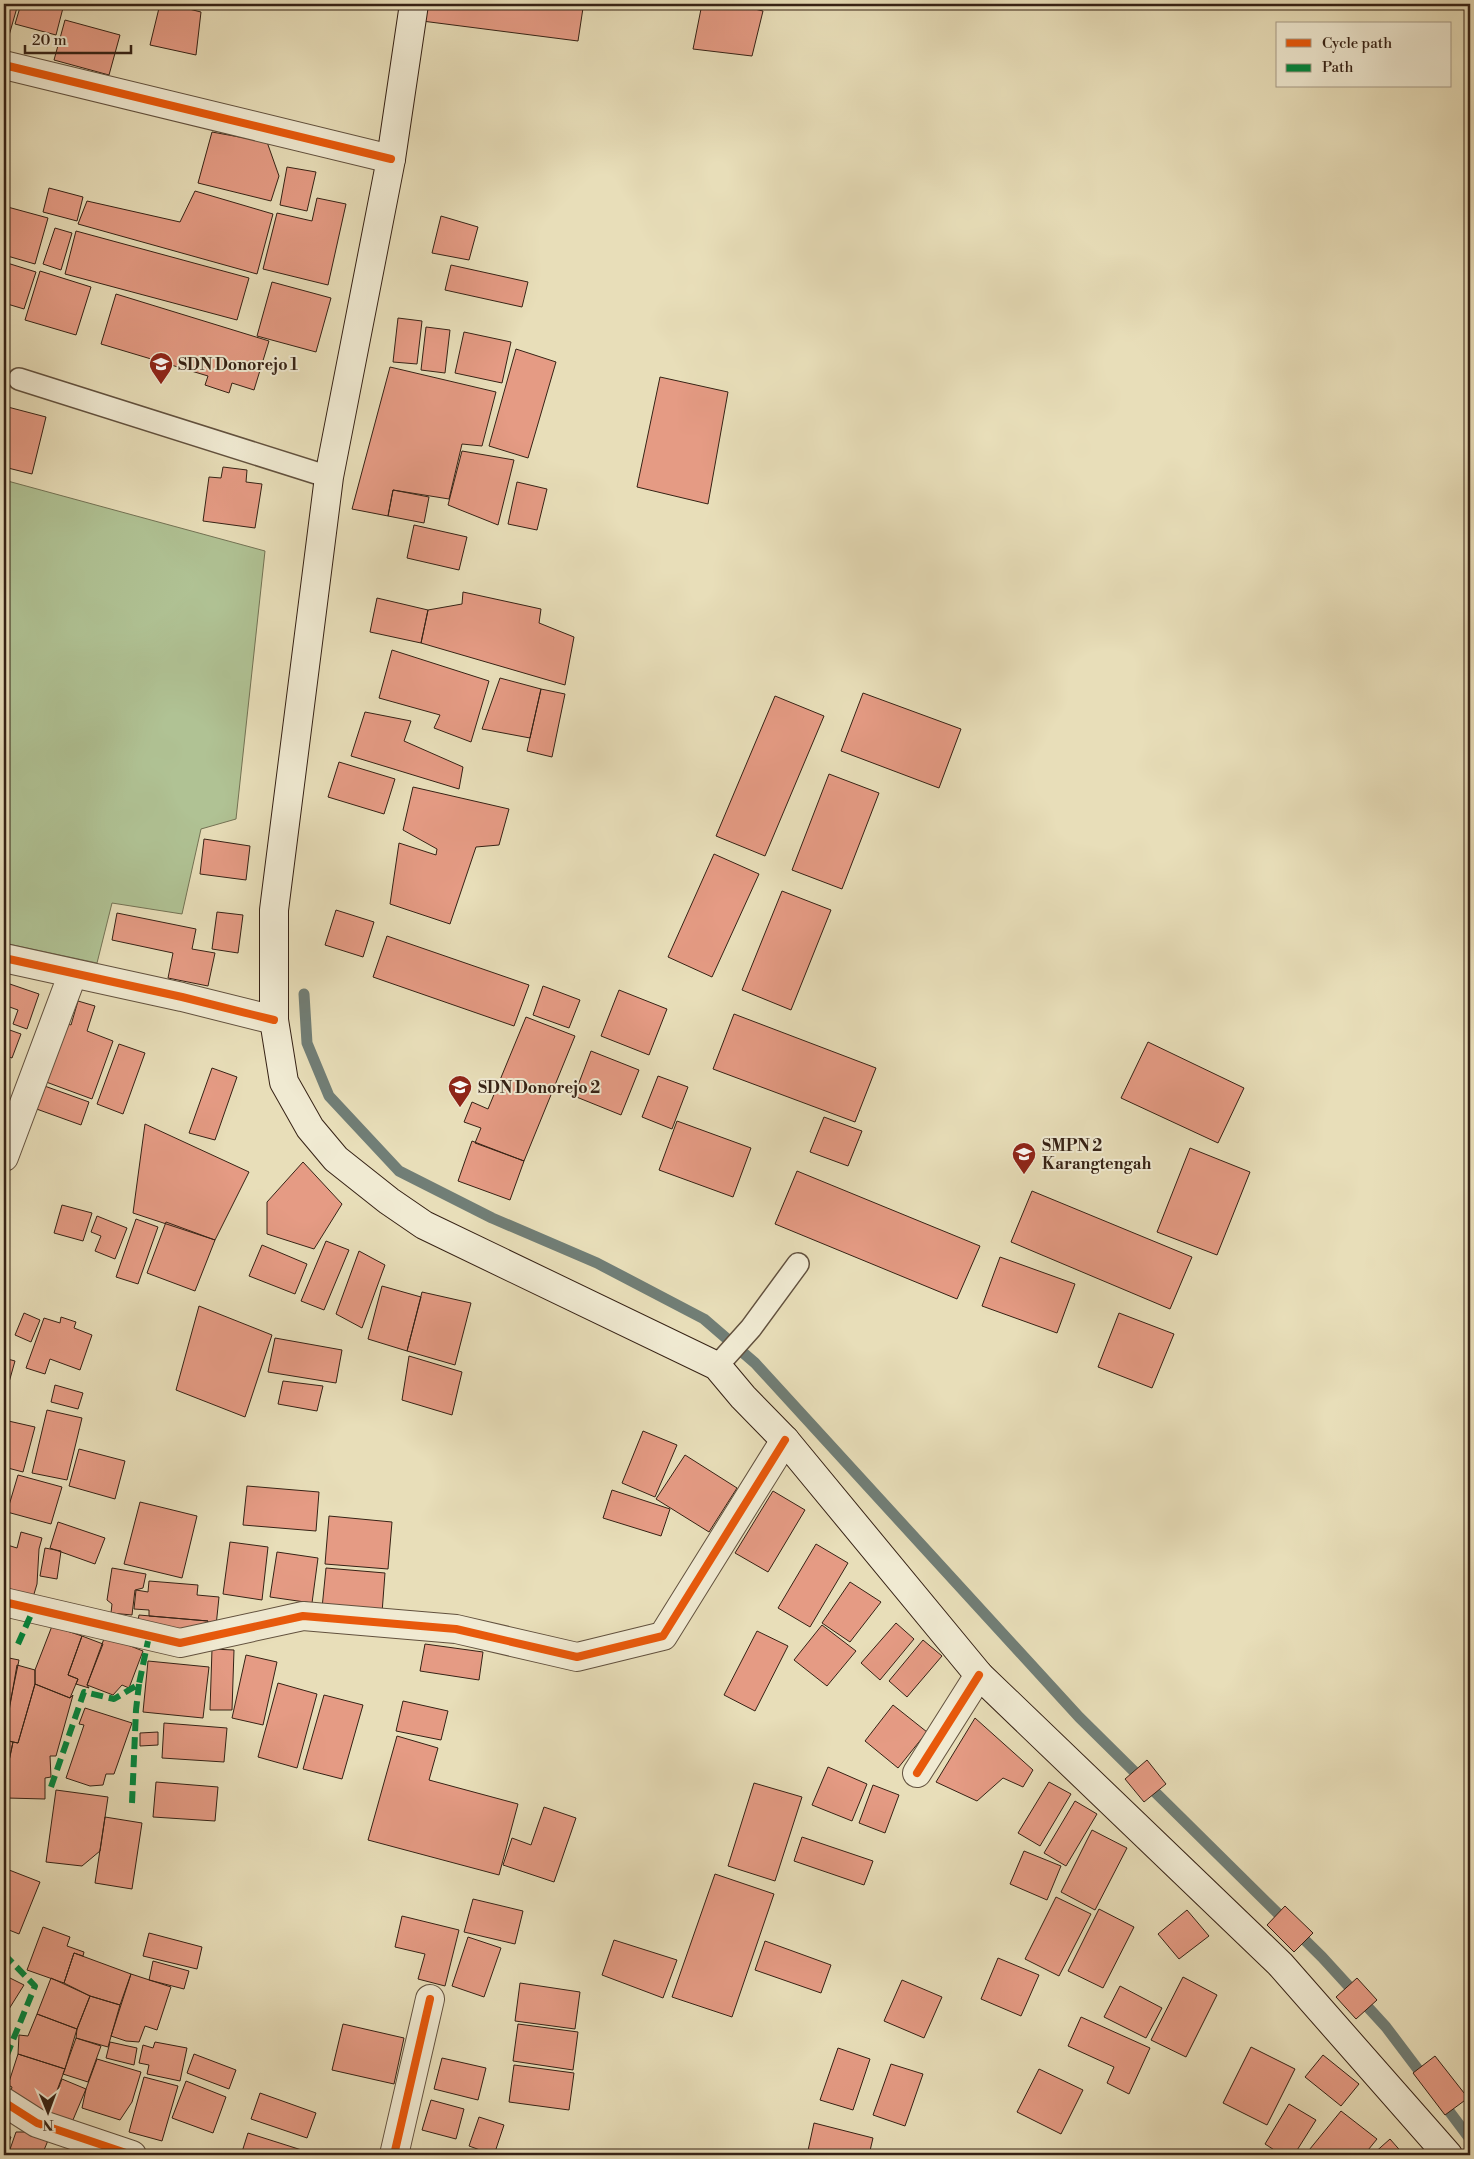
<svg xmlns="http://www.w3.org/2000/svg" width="1474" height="2159" viewBox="0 0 1474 2159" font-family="'Libre Bodoni',serif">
<rect width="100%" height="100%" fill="#e8deb9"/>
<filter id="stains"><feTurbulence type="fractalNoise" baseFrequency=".004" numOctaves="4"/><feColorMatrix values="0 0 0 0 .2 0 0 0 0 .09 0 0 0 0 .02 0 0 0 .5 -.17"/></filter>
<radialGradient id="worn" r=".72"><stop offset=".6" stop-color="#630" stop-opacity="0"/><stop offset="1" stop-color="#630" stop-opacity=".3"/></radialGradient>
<path fill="#b0c294" stroke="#737254" d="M4 480 265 551 236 819 201 829 182 914 112 903 97 963 4 943Z"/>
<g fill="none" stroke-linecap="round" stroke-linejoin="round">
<path stroke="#717e76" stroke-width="11" d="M304 994 307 1043 329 1096 399 1171 492 1218 597 1263 704 1319 755 1363 1079 1717 1322 1957 1386 2027 1426 2080
M1440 2099 1470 2139"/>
</g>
<path fill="#e59b84" stroke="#362215" d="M4 4H18L6 46 4 45Z
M21 4H64L56 35 15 24Z
M160 4H169L201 12 196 55 150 45Z
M426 4H570L583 8 578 41 422 21Z
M702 4H734L763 11 752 56 693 49Z
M65 20 120 35 109 75 54 60Z
M212 132 267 142 279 176 271 201 198 183Z
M287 167 316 172 307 211 280 205Z
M49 188 83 197 77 221 43 212Z
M195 191 273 214 257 274 78 224 87 201 180 222Z
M317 198 346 204 328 285 263 269 277 213 312 221Z
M4 206 48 218 35 264 4 255Z
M441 216 478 227 469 260 432 253Z
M55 228 72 233 61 270 43 264Z
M76 231 249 278 237 320 65 274Z
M4 262 36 272 24 309 4 303Z
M451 265 528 282 522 307 445 290Z
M40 271 91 287 76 335 25 320Z
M272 282 331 298 316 352 257 336Z
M116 294 269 341 254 390 232 383 229 393 205 385 208 376 101 344Z
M398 318 422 321 417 364 393 362Z
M426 327 450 330 445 373 421 370Z
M464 332 511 342 502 383 455 373Z
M516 349 556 362 528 458 489 446Z
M390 367 496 392 482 446 462 444 449 499 393 490 388 516 352 509Z
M660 377 728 392 708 504 637 487Z
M4 406 46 417 32 474 4 467Z
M462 451 514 460 498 525 448 505Z
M223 467 247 470 246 482 262 484 255 528 203 521 209 477 221 478Z
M517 482 547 489 537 530 508 524Z
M393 490 429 497 424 523 388 516Z
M414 525 467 537 459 570 407 558Z
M463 592 541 609 539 623 574 637 565 685 421 643 428 610 462 604Z
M377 598 428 610 421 643 370 632Z
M392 650 489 681 471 742 434 728 440 715 379 698Z
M500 678 541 689 530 738 482 729Z
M541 689 565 694 552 757 527 751Z
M863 693 961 729 939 788 841 751Z
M775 696 824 716 765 856 716 836Z
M365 712 411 721 404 741 463 767 459 789 351 756Z
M339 762 395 779 384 814 328 797Z
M829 774 879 793 842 889 792 870Z
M413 787 509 809 499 845 476 847 450 924 390 904 399 843 436 855 437 849 403 830Z
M204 839 250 846 246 880 200 874Z
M714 854 759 874 712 977 668 957Z
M782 891 831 910 791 1010 742 990Z
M336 910 374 922 363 957 325 945Z
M217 912 243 915 238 953 212 949Z
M117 913 196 929 192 949 215 953 208 986 168 978 173 953 112 940Z
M387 936 529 985 514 1026 373 977Z
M4 982 39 994 27 1029 13 1024 18 1010 4 1005Z
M543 986 580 1000 569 1028 533 1015Z
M619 990 667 1009 649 1055 601 1036Z
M78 1001 95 1006 87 1031 113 1041 92 1099 38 1079 60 1021 71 1025Z
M734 1014 876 1068 855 1122 713 1069Z
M526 1017 575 1036 524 1161 475 1143 481 1128 464 1122 472 1102 488 1109Z
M4 1028 21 1034 12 1058 4 1055Z
M1148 1042 1244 1088 1218 1143 1121 1098Z
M119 1044 145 1053 123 1114 97 1104Z
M591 1051 639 1070 621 1115 574 1096Z
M212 1068 237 1077 215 1140 189 1133Z
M658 1076 688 1087 672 1129 642 1117Z
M39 1084 89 1102 81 1125 31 1107Z
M824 1117 862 1131 848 1166 810 1152Z
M677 1121 751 1148 733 1197 659 1170Z
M145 1124 249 1172 215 1240 133 1213Z
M472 1141 524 1161 510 1200 458 1181Z
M1190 1148 1250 1172 1217 1255 1157 1232Z
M303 1162 342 1204 314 1249 267 1234V1202Z
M797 1171 980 1246 957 1299 775 1224Z
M1032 1191 1192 1257 1170 1309 1011 1242Z
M62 1205 92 1213 83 1241 54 1233Z
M97 1216 127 1228 115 1259 95 1251 101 1236 91 1232Z
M136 1219 158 1227 138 1284 116 1277Z
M166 1222 215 1240 195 1291 147 1273Z
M326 1241 349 1250 324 1310 301 1301Z
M262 1245 307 1264 295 1294 249 1276Z
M359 1251 385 1265 362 1328 336 1314Z
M1000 1257 1075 1284 1057 1333 982 1306Z
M382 1286 421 1297 407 1351 368 1339Z
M422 1292 471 1303 455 1365 407 1351Z
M199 1306 272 1335 245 1417 176 1390Z
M24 1313 40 1320 31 1342 15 1335Z
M1119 1313 1174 1334 1152 1388 1098 1367Z
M61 1317 76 1322 74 1328 92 1335 80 1370 50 1359 45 1374 26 1368 44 1318 60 1323Z
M275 1338 342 1350 336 1383 268 1372Z
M409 1356 462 1372 452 1415 402 1400Z
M4 1358 15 1361 4 1400Z
M283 1381 323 1386 317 1411 278 1404Z
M55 1385 83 1393 78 1409 51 1402Z
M47 1410 82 1418 67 1480 32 1473Z
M4 1420 35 1427 23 1472 4 1467Z
M643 1431 677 1445 655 1497 622 1483Z
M79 1449 125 1461 115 1499 69 1486Z
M685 1455 737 1488 709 1532 656 1499Z
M18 1475 62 1487 51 1524 7 1512Z
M247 1486 319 1492 316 1531 243 1525Z
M612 1490 670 1509 661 1536 603 1518Z
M773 1491 805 1510 768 1572 735 1553Z
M140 1502 197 1516 182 1578 124 1564Z
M329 1516 392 1522 388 1569 325 1564Z
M58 1522 105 1538 95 1564 50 1548Z
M21 1532 42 1538 39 1549 37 1584 31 1604 4 1596V1544L17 1548Z
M230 1542 268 1547 262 1600 223 1594Z
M816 1544 848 1563 810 1627 778 1608Z
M45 1548 61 1551 57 1579 40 1576Z
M277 1552 318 1558 312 1603 270 1597Z
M112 1568 146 1574 143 1588 135 1590 132 1615 111 1613 112 1604 107 1600Z
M326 1568 385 1573 382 1613 322 1608Z
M149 1581 198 1585 197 1595 219 1597 216 1626 207 1625 208 1621 149 1616V1610L134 1609 136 1590 148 1592Z
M850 1582 881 1602 850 1642 822 1623Z
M139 1615 208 1621 203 1635 137 1626Z
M896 1623 914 1639 880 1680 861 1663Z
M822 1625 856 1651 827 1686 794 1660Z
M52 1626 82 1636 68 1675 78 1679 70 1698 35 1684V1670Z
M757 1631 788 1646 755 1711 724 1695Z
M82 1636 103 1644 87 1685 89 1688 76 1684 78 1679 68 1675Z
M105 1636 143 1651 129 1688 122 1685 113 1695 87 1685Z
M923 1640 942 1656 907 1697 889 1681Z
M425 1644 483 1652 479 1680 420 1671Z
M212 1649 234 1650 232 1710H210Z
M246 1655 277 1662 263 1725 232 1718Z
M4 1657 19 1660 4 1732Z
M148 1661 209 1667 203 1718 143 1712Z
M17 1665 35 1670V1684L18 1743 4 1740Z
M278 1683 317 1694 297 1768 258 1757Z
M35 1684 70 1698 73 1695 56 1756H50L51 1777 45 1778V1799L7 1798 9 1761 13 1742 18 1743Z
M324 1695 363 1705 342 1779 303 1769Z
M403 1701 448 1711 441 1740 396 1731Z
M893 1705 927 1732 898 1768 865 1741Z
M85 1708 132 1723 114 1774H106L103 1785 90 1786 66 1778 84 1725 79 1724Z
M975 1718 1033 1770 1023 1787 1003 1778 977 1801 936 1782Z
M164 1723 227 1728 224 1762 162 1758Z
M158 1732V1745L140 1746V1733Z
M397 1736 438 1748 429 1780 518 1804 499 1875 368 1840Z
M4 1740 13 1742 9 1761 4 1760Z
M1147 1760 1166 1784 1144 1802 1125 1779Z
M828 1767 867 1784 852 1821 812 1805Z
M156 1782 218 1787 215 1821 153 1817Z
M1049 1782 1071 1794 1040 1846 1018 1833Z
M754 1783 802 1797 775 1881 728 1866Z
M873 1785 899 1795 885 1833 859 1823Z
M56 1790 108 1797 100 1851 82 1866 46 1862Z
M1075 1801 1097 1814 1066 1866 1044 1853Z
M544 1807 576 1818 554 1882 503 1865 512 1838 531 1845Z
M105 1817 142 1823 132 1889 95 1883Z
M1092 1830 1127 1848 1095 1910 1061 1892Z
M802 1837 873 1861 864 1885 794 1861Z
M1024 1851 1061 1866 1047 1900 1010 1884Z
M4 1868 40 1882 19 1934 4 1928Z
M715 1874 774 1894 732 2017 672 1997Z
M1056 1897 1091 1914 1059 1976 1025 1959Z
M473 1899 523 1911 515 1944 464 1932Z
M1285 1906 1313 1933 1294 1952 1267 1925Z
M1099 1909 1134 1927 1103 1988 1068 1971Z
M1187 1910 1209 1936 1179 1959 1158 1934Z
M402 1916 459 1930 445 1986 418 1979 425 1954 395 1947Z
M43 1927 70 1937 67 1946 84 1952 83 1956 74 1953 64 1983 27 1970Z
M149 1933 202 1947 197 1969 143 1956Z
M468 1937 501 1948 484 1997 452 1986Z
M614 1940 677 1960 663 1998 602 1975Z
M765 1941 831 1965 821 1993 755 1970Z
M74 1953 131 1974 120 2005 90 1996 64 1983Z
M998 1958 1039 1975 1021 2016 981 1999Z
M153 1961 189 1971 184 1989 149 1980Z
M131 1974 171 1987 157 2030 145 2026 139 2042 126 2041 111 2036Z
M4 1975 24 1985 4 2017Z
M1183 1977 1217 1995 1186 2057 1151 2040Z
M51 1978 90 1996 77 2029 37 2014Z
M1357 1978 1377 2000 1356 2019 1336 1997Z
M902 1980 942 1997 924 2038 884 2021Z
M520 1983 580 1992 575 2029 515 2021Z
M1120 1986 1162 2008 1146 2038 1104 2017Z
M90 1996 120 2005 108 2047 76 2038 77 2029Z
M37 2014 77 2029 65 2069 18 2054 19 2035 28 2036Z
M1081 2017 1150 2048 1129 2094 1107 2083 1114 2067 1068 2046Z
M343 2024 404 2038 394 2084 332 2070Z
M518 2024 578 2032 573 2070 513 2061Z
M76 2038 101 2046 88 2082 63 2074Z
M110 2042 137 2048 134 2065 106 2058Z
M155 2042 187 2048 180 2081 147 2074 149 2065 139 2063 143 2045 153 2048Z
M1251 2047 1295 2069 1267 2125 1223 2103Z
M838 2048 870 2059 853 2110 820 2100Z
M18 2054 65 2069 49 2112 9 2099 12 2087 8 2085Z
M194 2054 236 2070 229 2089 187 2073Z
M1323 2055 1359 2084 1341 2106 1305 2077Z
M1435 2056 1468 2098 1445 2115 1413 2073Z
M442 2058 486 2068 478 2100 434 2089Z
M97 2059 141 2072 132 2102 120 2120 82 2108 86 2089Z
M891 2064 923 2074 905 2126 873 2115Z
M514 2065 574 2073 569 2110 509 2102Z
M1039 2069 1083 2090 1061 2134 1017 2112Z
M144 2077 178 2086 162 2141 129 2132Z
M62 2079 86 2089 70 2127 47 2118Z
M186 2081 226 2097 213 2133 172 2118Z
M260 2093 316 2113 307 2138 251 2119Z
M431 2100 464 2109 456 2139 422 2130Z
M1289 2104 1316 2120 1294 2155H1282L1265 2144Z
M1341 2111 1377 2139 1364 2155H1305Z
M479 2117 504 2125 494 2155 469 2146Z
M814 2123 873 2138 869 2155H807Z
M16 2132H30L49 2138 42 2155H8Z
M248 2133 308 2152 307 2155H241Z
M4 2135 11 2137 6 2150 4 2149Z
M1390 2139 1404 2155H1372Z"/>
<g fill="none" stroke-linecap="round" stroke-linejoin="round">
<g stroke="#62513e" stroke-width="24">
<path id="lane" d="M19 379 329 477
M717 1366 751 1328 798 1264"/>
</g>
<g stroke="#62513e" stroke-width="30">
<path id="street" d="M4 65 391 159
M4 958 182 997 274 1020
M4 1157 73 973
M4 1602 180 1643 303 1616 456 1629 577 1657 663 1636 785 1440
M917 1773 979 1675
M4 2102 37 2123 132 2155
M394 2155 430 1999"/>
</g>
<g stroke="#362215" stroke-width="30">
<path id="secondary" d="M414 4 391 159 329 477 274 910V1020L284 1082 310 1128 336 1159 389 1201 424 1225 717 1366 743 1397 785 1440 979 1675 1280 1964 1448 2155"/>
</g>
<use href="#lane" stroke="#f0ead2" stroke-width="21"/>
<use href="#street" stroke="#f0ead2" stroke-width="28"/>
<use href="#secondary" stroke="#f0ead2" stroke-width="28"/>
<path stroke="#00873e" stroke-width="6" stroke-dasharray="12 6" stroke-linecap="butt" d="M18 1644 34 1608
M51 1787 84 1692 114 1699 139 1684 149 1636
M132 1803 136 1710 139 1684
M4 1954 35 1986 4 2062"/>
<g stroke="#f0ead2" stroke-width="11">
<path id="cycleway" d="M4 65 391 159
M4 958 182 997 274 1020
M4 1602 180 1643 303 1616 456 1629 577 1657 663 1636 785 1440
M917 1773 979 1675
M4 2102 37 2123 132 2155
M394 2155 430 1999"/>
</g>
<use href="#cycleway" stroke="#e8590c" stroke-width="8"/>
</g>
<defs>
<g id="school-pin" transform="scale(1.25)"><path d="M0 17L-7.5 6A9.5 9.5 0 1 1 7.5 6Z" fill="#8f2418" stroke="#f0ead2"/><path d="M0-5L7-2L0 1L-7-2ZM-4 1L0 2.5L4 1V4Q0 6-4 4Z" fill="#fff"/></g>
</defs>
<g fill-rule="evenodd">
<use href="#school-pin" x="161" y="364"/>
<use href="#school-pin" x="460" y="1087"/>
<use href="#school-pin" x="1024" y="1154"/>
</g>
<g text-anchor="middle" stroke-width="4" stroke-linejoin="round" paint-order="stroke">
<g font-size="16" font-weight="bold" fill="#362215" stroke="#f0ead2" text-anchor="start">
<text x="178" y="370">SDN Donorejo 1</text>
<text x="478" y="1093">SDN Donorejo 2</text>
<text x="1042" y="1151">SMPN 2<tspan x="1042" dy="18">Karangtengah</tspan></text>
</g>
</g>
<rect width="1474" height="2159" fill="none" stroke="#e8deb9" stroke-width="20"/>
<rect x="5" y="5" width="1464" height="2149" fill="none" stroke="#362215" stroke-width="2.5"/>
<rect x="10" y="10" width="1454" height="2139" fill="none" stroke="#362215"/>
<rect x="1276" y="22" width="175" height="65" fill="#f0ead2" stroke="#a69a86"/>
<rect x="1286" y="39" width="25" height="8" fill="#e8590c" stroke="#a69a86"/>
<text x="1322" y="48" font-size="15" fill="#362215">Cycle path</text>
<rect x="1286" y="64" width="25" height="8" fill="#00873e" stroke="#a69a86"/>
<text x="1322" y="72" font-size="15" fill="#362215">Path</text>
<g transform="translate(48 2112) rotate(179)" stroke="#f0ead2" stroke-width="4" paint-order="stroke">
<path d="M0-4L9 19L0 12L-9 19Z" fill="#362215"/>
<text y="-8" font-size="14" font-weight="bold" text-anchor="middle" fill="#362215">N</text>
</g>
<path d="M25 45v8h106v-8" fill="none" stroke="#362215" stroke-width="2.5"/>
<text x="32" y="45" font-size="15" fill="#362215" stroke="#f0ead2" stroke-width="4" paint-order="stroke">20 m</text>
<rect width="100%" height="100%" filter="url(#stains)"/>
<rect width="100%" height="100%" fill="url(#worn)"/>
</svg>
